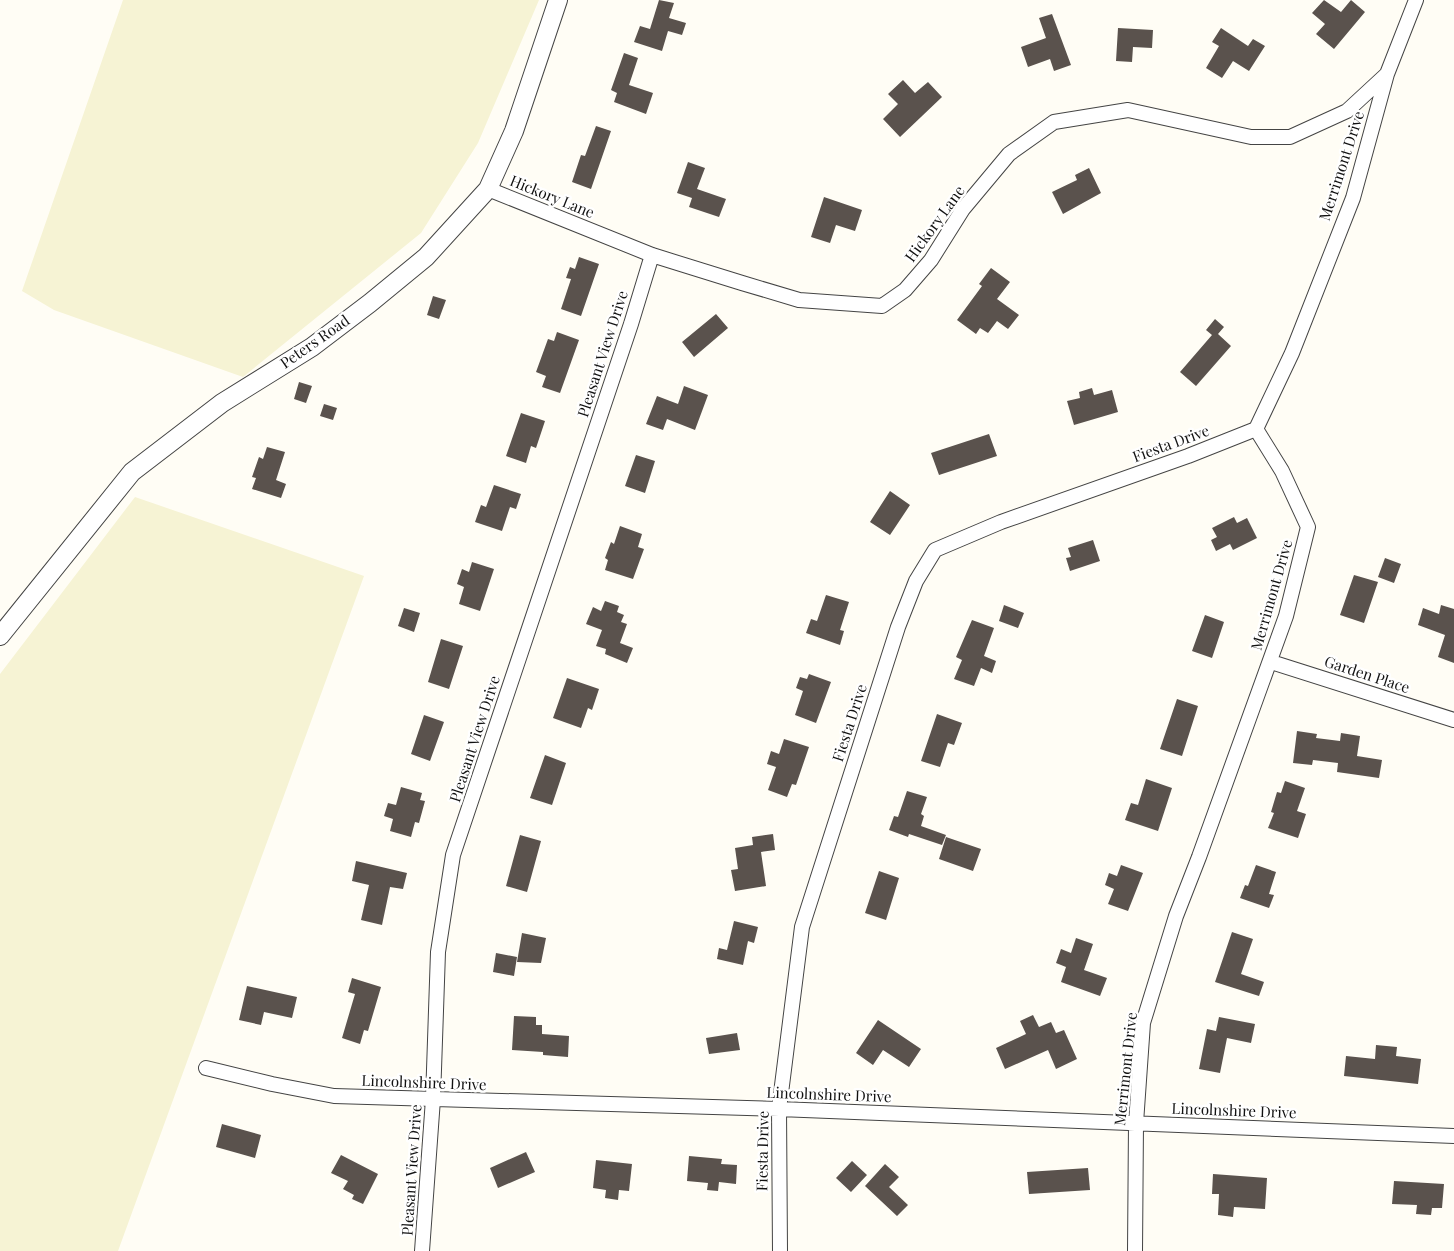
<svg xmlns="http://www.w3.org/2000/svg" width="1454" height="1251" viewBox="0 0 1454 1251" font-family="'Playfair Display',serif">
<rect width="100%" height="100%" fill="#fffdf5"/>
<path fill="#f6f3d4" d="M123 0H539L478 143 421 233 243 377 54 310 22 291Z
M135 497 364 576 118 1251H0V674Z"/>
<path fill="#5a524d" d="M659 0 674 3 669 18 686 23 682 35 668 31 662 51 634 42 640 26 650 29Z
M1324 0 1341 12 1351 0 1365 12 1334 49 1316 34 1325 24 1312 13Z
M1052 14 1071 65 1054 71 1050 59 1028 67 1021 47 1046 38 1039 18Z
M1118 28 1153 30 1152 48 1133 47 1132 62 1116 61Z
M1221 28 1248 46 1253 39 1265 46 1249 71 1233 61 1222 78 1206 68 1219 46 1212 42Z
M624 53 638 58 629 85 653 93 646 114 614 102 617 93 611 90Z
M903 80 915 93 928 82 942 97 900 137 883 119 898 104 888 94Z
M596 126 611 131 591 189 572 182 581 155 585 156Z
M688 162 705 168 697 189 726 199 719 217 689 207 692 198 677 193Z
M1089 168 1101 193 1063 214 1052 192 1077 180 1075 175Z
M824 197 862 210 855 231 836 225 830 243 811 237Z
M579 257 599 264 581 316 561 309 571 279 566 278 570 267 575 269Z
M991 268 1010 282 997 299 1019 315 1008 329 997 321 988 333 980 328 976 334 957 320 982 286 979 284Z
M433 296 446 300 439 319 427 315Z
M716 314 728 328 694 357 682 342Z
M1215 319 1224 327 1218 334 1231 346 1196 386 1180 372 1212 335 1206 330Z
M557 332 579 340 560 393 542 387 546 376 536 372 548 339 554 341Z
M299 382 312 386 306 403 294 399Z
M684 386 708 395 695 430 667 419 663 430 646 424 657 396 678 404Z
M1092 388 1094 395 1112 390 1118 412 1074 425 1067 401 1080 398 1079 392Z
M324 404 337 408 333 420 320 416Z
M521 413 545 421 536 448 531 446 526 463 506 456Z
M989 434 997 456 939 475 931 453Z
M267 447 285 452 276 480 286 484 281 498 252 489 256 478 252 477 259 457 263 459Z
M636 455 655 461 645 493 625 486Z
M494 485 521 494 516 509 510 507 502 531 475 522 481 505 486 507Z
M890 491 910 505 890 535 870 522Z
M1234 517 1237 523 1247 518 1257 538 1233 550 1230 544 1216 551 1211 540 1217 537 1212 528Z
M620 526 642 534 638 547 644 549 633 579 605 570 608 560 605 558 611 542 614 544Z
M1093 540 1100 561 1070 571 1066 558 1071 557 1068 548Z
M1385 558 1401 564 1394 583 1378 577Z
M472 562 494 569 480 611 459 604 464 587 457 584 462 569 469 572Z
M1354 575 1378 582 1364 623 1340 615Z
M826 595 849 602 840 630 844 631 840 645 806 633 811 619 817 621Z
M605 601 619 606 617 612 624 615 621 622 627 624 620 643 633 648 627 663 605 654 606 649 596 646 602 630 586 624 593 607 601 611Z
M1004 605 1024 613 1018 628 999 621Z
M1441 605 1454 609V663L1438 657 1445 635 1418 625 1423 608 1439 614Z
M404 608 420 613 414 632 398 626Z
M1205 615 1224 622 1212 658 1192 651Z
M972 620 994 628 984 656 996 661 992 673 981 668 974 686 954 679 962 660 956 657Z
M441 639 463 646 449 689 428 682Z
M809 674 831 682 816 723 795 715 803 691 796 688 800 677 807 679Z
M567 678 599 689 592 710 588 708 581 728 553 718Z
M1177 699 1198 706 1182 756 1160 749Z
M937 714 962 723 954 745 948 743 940 767 921 761Z
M424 715 444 722 430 761 411 754Z
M1297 731 1317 734 1316 738 1340 741 1341 733 1360 736 1357 756 1382 760 1379 778 1337 772 1338 763 1313 760 1312 765 1293 763Z
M784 739 809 747 796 785 792 784 787 797 768 790 776 767 767 764 771 751 779 754Z
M545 755 566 763 552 805 530 798Z
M1146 779 1172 788 1158 831 1125 820 1131 803 1138 805Z
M1285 781 1305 788 1297 811 1306 814 1298 838 1268 828 1274 813 1271 812 1277 792 1281 793Z
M401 787 422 793 420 800 425 801 419 823 415 822 411 837 390 831 393 819 384 816 388 803 396 805Z
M907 791 927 797 921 814 924 816 921 826 946 835 942 845 909 834 908 837 889 830 894 816 898 817Z
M773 834 775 850 761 852 766 886 735 891 731 870 738 869 735 848 753 845 752 837Z
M520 835 541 841 527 892 506 886Z
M946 837 981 849 973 871 939 859Z
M356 861 407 873 403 889 390 887 382 925 361 920 369 885 352 881Z
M1121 865 1143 873 1128 911 1108 904 1114 889 1105 885 1109 873 1117 876Z
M1256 865 1276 872 1269 894 1274 895 1269 908 1240 898 1245 885 1248 886Z
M879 871 899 878 886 920 865 913Z
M734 921 758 927 754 943 748 941 743 965 717 959 719 948 727 950Z
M1232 932 1253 939 1241 974 1264 982 1259 996 1215 982Z
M522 933 546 938 541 963 517 962Z
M1076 938 1093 944 1084 970 1107 978 1100 996 1061 982 1066 967 1056 963 1061 949 1071 953Z
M496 953 517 957 514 976 493 972Z
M352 978 381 987 368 1031 364 1030 360 1044 342 1038 355 994 348 992Z
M247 986 297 997 292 1018 264 1012 261 1025 239 1020Z
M1033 1015 1039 1027 1051 1022 1056 1033 1064 1030 1077 1059 1056 1069 1048 1050 1005 1069 996 1048 1026 1034 1020 1021Z
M514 1016 536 1017V1025H542V1034L569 1036 568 1057 543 1055V1052L512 1050Z
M1219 1017 1255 1024 1251 1043 1227 1038 1220 1073 1199 1069 1207 1029 1216 1031Z
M878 1020 921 1049 909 1067 883 1050 873 1065 856 1053Z
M737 1033 740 1050 709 1054 706 1038Z
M1376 1045 1397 1047 1396 1056 1421 1059 1418 1084 1344 1076 1346 1056 1375 1059Z
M222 1124 261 1135 255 1158 216 1147Z
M526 1152 535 1172 498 1188 490 1168Z
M341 1155 378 1174 363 1204 352 1199 354 1195 343 1189 348 1181 331 1173Z
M689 1156 722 1159 721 1164 737 1165 736 1184 719 1182 718 1191 707 1190 708 1183 687 1181Z
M596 1160 632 1164 629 1191 619 1190 618 1200 605 1198 606 1190 593 1188Z
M852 1161 867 1175 851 1192 836 1178Z
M885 1164 899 1177 889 1187 908 1205 897 1216 865 1186Z
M1088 1168 1090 1190 1029 1194 1027 1172Z
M1213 1174 1267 1178 1265 1209 1234 1207 1233 1217 1218 1215 1219 1194H1212Z
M1394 1181 1444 1184 1442 1208H1432L1431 1215 1416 1214 1417 1205 1392 1204Z"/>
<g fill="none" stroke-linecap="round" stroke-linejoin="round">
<g stroke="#444" stroke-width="16">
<path id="minor" d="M488 189 652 255 742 283 799 300 882 306 905 290 931 260 963 209 1009 154 1054 122 1128 110 1251 137H1290L1347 111 1387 74
M1256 429 1292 353 1353 198 1387 74 1416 0
M1271 662 1454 720
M206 1068 272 1084 334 1096 779 1109 1454 1136
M422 1251 433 1099 438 952 453 855 631 324 652 255
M780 1251 779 1109 802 927 898 627 916 581 935 550 1001 522 1188 456 1256 429
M1135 1251 1136 1123 1143 1023 1176 916 1199 857 1286 616 1308 527 1282 471 1256 429"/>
</g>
<g stroke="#444" stroke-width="20">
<path id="tertiary" d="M0 636 132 472 222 403 312 347 370 303 426 257 488 189 514 131 558 0"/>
</g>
<use href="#minor" stroke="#fff" stroke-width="14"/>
<use href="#tertiary" stroke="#fff" stroke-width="18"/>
</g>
<g text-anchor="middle" stroke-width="5" stroke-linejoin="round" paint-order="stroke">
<g font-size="15" fill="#111" stroke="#fff">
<text transform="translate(1342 166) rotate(-72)" y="5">Merrimont Drive</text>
<text transform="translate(552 197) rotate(22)" y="5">Hickory Lane</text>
<text transform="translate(935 224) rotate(-54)" y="5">Hickory Lane</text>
<text transform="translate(315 342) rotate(-35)" y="5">Peters Road</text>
<text transform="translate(603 354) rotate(-72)" y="5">Pleasant View Drive</text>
<text transform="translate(1171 444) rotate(-20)" y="5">Fiesta Drive</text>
<text transform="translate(1272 595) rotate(-74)" y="5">Merrimont Drive</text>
<text transform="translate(1367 675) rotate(18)" y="5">Garden Place</text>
<text transform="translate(850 723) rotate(-72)" y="5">Fiesta Drive</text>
<text transform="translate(475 739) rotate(-72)" y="5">Pleasant View Drive</text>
<text transform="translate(1126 1069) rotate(-84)" y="5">Merrimont Drive</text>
<text transform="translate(424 1083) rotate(2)" y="5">Lincolnshire Drive</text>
<text transform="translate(829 1095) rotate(2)" y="5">Lincolnshire Drive</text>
<text transform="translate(1234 1111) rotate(2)" y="5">Lincolnshire Drive</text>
<text transform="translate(763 1151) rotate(-89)" y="5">Fiesta Drive</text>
<text transform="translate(412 1170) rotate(-86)" y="5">Pleasant View Drive</text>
</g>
</g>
</svg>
